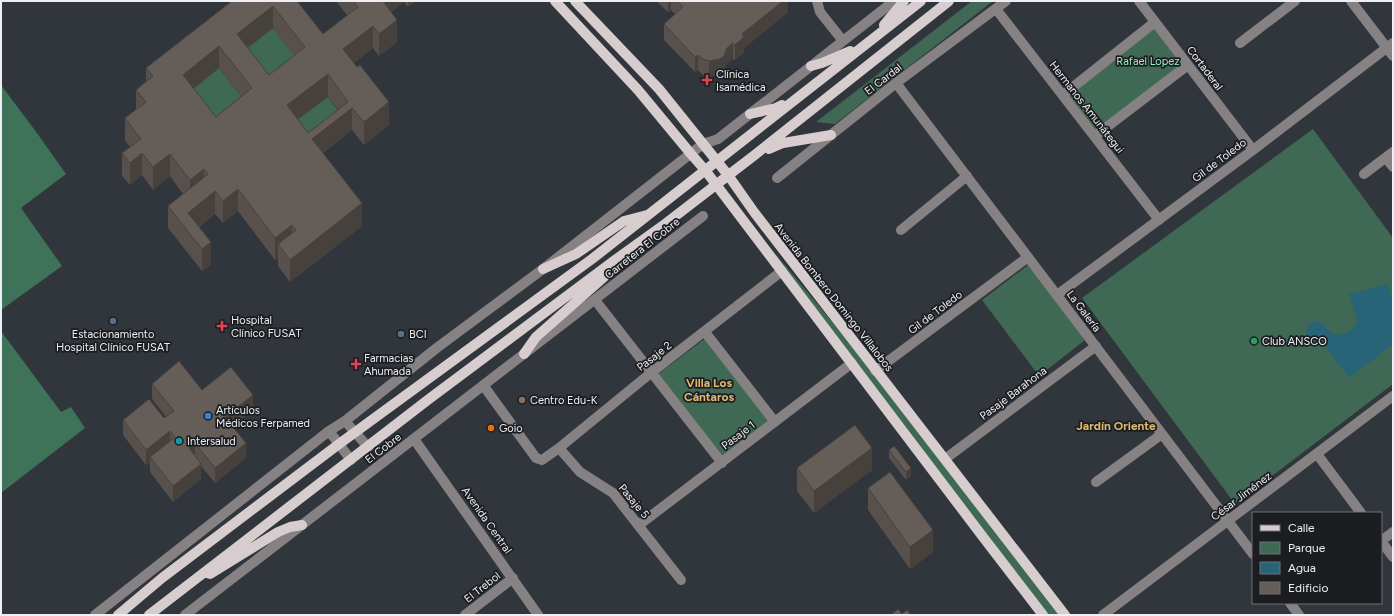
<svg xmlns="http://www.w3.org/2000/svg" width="1394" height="616" viewBox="0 0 1394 616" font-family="Figtree,sans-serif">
<rect width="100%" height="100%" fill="#31353c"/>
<path fill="#3f6954" d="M972 1H993L835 124 816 122Z
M1155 26 1184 64 1095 131 1067 95Z
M273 28 305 69 269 98 237 56Z
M219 68 252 110 216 139 183 97Z
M328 97 348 125 308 155 287 127Z
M1313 129 1393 238V384L1235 504 1082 298Z
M738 215 744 216 879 378 1064 615H1043L907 428Z
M1028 265 1085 340 1039 376 982 300Z
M707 337 772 420 722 459 657 375Z"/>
<path fill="#3e7259" d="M1 85 37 133 66 174 21 208 62 266 1 310Z
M1 331 61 412 71 407 85 428 1 493Z"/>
<path fill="#276478" d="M1388 284 1393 303V344L1349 378 1324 344 1317 345C1310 342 1305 336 1307 327L1314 322H1320L1333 334C1346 335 1353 332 1357 320L1349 294Z"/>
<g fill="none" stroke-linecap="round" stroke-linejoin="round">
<path stroke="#868182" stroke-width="10" d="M817 1 820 12 843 41
M1139 1 1253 150
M1351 1 1393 56
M996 9 1159 220
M1240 43 1295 1
M896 83 1253 554
M1063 95 1155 22
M1095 136 1188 65
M1386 158 1393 167
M1364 174 1393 152
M777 178 896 83 1006 1
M901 230 967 176
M1057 295 1253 150 1393 43
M595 300 722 463
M705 332 775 422
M875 371 1028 257
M483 385 536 458 542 460 559 448 652 372 782 271
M345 421 368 447
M329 431 351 460
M414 439 538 615
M559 448 580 472 613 493 681 580
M1317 454 1361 513
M945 459 1096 346
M1096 482 1162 434
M639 525 852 363
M1381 541 1393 557
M1381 541 1393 532
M1290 603 1299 615
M95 615 329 431 345 421 438 347 543 269 703 144 718 139 894 1
M185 615 703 216
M465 615 513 578
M1103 615 1393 396"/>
<path stroke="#d7cdcf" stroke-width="10" d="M555 1 638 90 691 154 705 170 983 537 1043 615
M575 1 659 89 728 175 754 212 1065 615
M884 25 904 1
M811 66 822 63 850 51
M750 114 776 108 782 105
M769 149 783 143 831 135
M543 269 576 254 624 221 647 215
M524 354 536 337 604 277 611 265
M210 574 278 532 290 527 302 525
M118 615 162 578 339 444 592 259 921 1
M149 615 429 399 615 260 665 224 756 154 949 1"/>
</g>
<path fill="#57504c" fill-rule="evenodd" d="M232 1H297L323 34 347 15 336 1H416L408 7 404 2 391 12 397 42 379 56 373 48 354 63 389 125 364 145 352 130 323 153 362 226 290 282 278 266V258L275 260 238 211 223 223 215 214 199 227 211 265 202 271 168 228V206L183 194 170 176 153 190 142 175 130 185 122 176V153L130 147 125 140V118L136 109V90L146 82V68ZM273 28 294 56 269 75 248 48ZM219 68 241 96 216 117 194 89ZM328 97 338 110 308 133 298 119Z
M656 1H788V12L744 48V52L735 60 733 59 727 63 724 71 720 74 709 77 703 75 698 70 695 72 664 40V24L675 14 671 10 668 12Z
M152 384 202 390 253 410 232 426 246 458 215 483 201 466V479L173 502 150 472V463L146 465 123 435V420L164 418 166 417 152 399Z
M889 450 911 476 906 480 889 458Z
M797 468 872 470 814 513 797 491Z
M868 488 933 552 910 569 868 510Z"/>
<path fill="#47413e" d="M381 1H404V2L381 21Z
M408 1H416L408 7Z
M668 1H671V10L668 12Z
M783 1H788V12L744 48V52L735 60V45L742 34Z
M273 6V28L237 56V34Z
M397 20V42L379 56V34Z
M373 26V48L343 72V49Z
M733 43V59L727 63 724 71 720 74 709 77V61Z
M219 46V68L183 97V75Z
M698 55V70L695 72V57Z
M328 74V97L287 127V105Z
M389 102V125L364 145V122Z
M352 108V130L312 161V139Z
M142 153V175L130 185V163Z
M170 154V176L153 190V167Z
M204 169V191L190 202V180Z
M238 189V211L223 223V201Z
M215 191V214L190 233 188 213Z
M362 203V226L290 282V260Z
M292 225V247L278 244V258L275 260V238Z
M211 242V265L202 271V249Z
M253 395V410L225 432V417Z
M170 431V446L150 457V463L146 465V450Z
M195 443V458L189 448Z
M246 443V458L215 483V468Z
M872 448V470L814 513V491Z
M201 464V479L173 502V486Z
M911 468V476L906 480V472Z
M933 530V552L910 569V547Z"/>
<path fill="#655d58" stroke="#47413e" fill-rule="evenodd" d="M232 1H297L323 34 358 7 353 1H383L397 20 379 34 373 26 343 49 357 67 360 65 389 102 364 122 352 108 312 139 362 203 290 260 278 244 296 230 292 225 275 238 238 189 223 201 215 191 188 213 211 242 202 249 168 206 208 174 204 169 190 180 170 154 153 167 142 153 130 163 122 153 141 139 125 118 146 102 136 90 153 76 146 68ZM273 6 305 47 269 75 237 34ZM219 46 252 88 216 117 183 75ZM328 74 348 102 308 133 287 105Z
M677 1H783L742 34 744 37 735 45 733 43 727 48 724 56 720 59 709 61 703 59 698 55 695 57 664 24 683 7Z
M179 361 202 390 231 367 253 395 225 417 246 443 215 468 195 443 189 448 201 464 173 486 150 457 175 437 170 431 146 450 123 420 149 399 164 418 174 411 152 384Z
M855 425 872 448 814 491 797 468Z
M894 446 911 468 906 472 889 450Z
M890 472 933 530 910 547 868 488Z
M898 609 902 614 907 610 911 615H891Z"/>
<g fill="#e0444e" stroke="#1b1d20" stroke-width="1.5">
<path d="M705 74h4v4h4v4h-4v4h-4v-4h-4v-4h4z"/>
<path d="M220 320h4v4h4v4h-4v4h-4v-4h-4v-4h4z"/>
<path d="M354 358h4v4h4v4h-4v4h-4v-4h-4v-4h4z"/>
</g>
<g fill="#5c6f8a" stroke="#1b1d20" stroke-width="1.5">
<circle cx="113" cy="321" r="4"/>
<circle cx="401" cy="334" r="4"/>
</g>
<circle fill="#2e9e5b" stroke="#1b1d20" stroke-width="1.5" cx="1254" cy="341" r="4"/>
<circle fill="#8d6e63" stroke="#1b1d20" stroke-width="1.5" cx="522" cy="400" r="4"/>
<circle fill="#3f7fe0" stroke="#1b1d20" stroke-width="1.5" cx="208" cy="416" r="4"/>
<circle fill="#e8710a" stroke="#1b1d20" stroke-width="1.5" cx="491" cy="428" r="4"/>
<circle fill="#0f9aa8" stroke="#1b1d20" stroke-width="1.5" cx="179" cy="441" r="4"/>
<g text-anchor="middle" stroke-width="3.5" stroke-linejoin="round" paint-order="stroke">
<g font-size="11" fill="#99ebc2" stroke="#1b1d20">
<text x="1148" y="65">Rafael Lopez</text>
</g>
<g font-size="11" fill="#edeff4" stroke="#1b1d20">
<text transform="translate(1205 68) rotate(53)" y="4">Cortaderal</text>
<text transform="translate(883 79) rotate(-38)" y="4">El Cardal</text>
<text transform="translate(1087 107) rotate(52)" y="4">Hermanos Amunátegui</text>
<text transform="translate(1219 160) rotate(-37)" y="4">Gil de Toledo</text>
<text transform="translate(642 248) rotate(-38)" y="4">Carretera El Cobre</text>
<text transform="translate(834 297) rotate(52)" y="4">Avenida Bombero Domingo Villalobos</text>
<text transform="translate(1084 311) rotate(53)" y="4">La Galería</text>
<text transform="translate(935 312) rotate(-37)" y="4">Gil de Toledo</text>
<text transform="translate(654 356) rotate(-38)" y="4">Pasaje 2</text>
<text transform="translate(1013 393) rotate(-37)" y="4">Pasaje Barahona</text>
<text transform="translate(738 435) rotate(-37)" y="4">Pasaje 1</text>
<text transform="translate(383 448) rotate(-38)" y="4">El Cobre</text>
<text transform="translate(1241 496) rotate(-37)" y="4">César Jiménez</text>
<text transform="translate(634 501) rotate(50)" y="4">Pasaje 5</text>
<text transform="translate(487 520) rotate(55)" y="4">Avenida Central</text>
<text transform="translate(482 587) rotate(-38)" y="4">El Trebol</text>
</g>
<g font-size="11" fill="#edeff4" stroke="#1b1d20" text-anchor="start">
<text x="716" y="78">Clínica<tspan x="716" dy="13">Isamédica</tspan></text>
<text x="231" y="324">Hospital<tspan x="231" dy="13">Clínico FUSAT</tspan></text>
<text x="113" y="338" text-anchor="middle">Estacionamiento<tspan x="113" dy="13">Hospital Clínico FUSAT</tspan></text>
<text x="409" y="338">BCI</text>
<text x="1262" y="345">Club ANSCO</text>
<text x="364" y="362">Farmacias<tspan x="364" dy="13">Ahumada</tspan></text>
<text x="530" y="404">Centro Edu-K</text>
<text x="216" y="414">Artículos<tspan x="216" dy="13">Médicos Ferpamed</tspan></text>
<text x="499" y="432">Goio</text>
<text x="187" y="445">Intersalud</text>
</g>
<g font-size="12" font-weight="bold" fill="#dfb871" stroke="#1b1d20">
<text x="709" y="387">Villa Los<tspan x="709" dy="14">Cántaros</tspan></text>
<text x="1116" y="430">Jardín Oriente</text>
</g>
</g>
<rect width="1394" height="616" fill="none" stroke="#edeff4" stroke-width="4"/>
<rect x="1252" y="512" width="130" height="92" fill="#1b1d20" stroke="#6f7175"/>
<rect x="1260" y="525" width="20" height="6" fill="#d7cdcf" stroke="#6f7175"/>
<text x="1288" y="532" font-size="12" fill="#edeff4">Calle</text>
<rect x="1260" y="542" width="20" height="12" fill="#3f6954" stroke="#6f7175"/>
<text x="1288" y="552" font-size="12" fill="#edeff4">Parque</text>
<rect x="1260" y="562" width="20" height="12" fill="#276478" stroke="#6f7175"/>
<text x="1288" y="572" font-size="12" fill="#edeff4">Agua</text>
<rect x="1260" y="582" width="20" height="12" fill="#655d58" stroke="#6f7175"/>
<text x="1288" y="592" font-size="12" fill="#edeff4">Edificio</text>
</svg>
